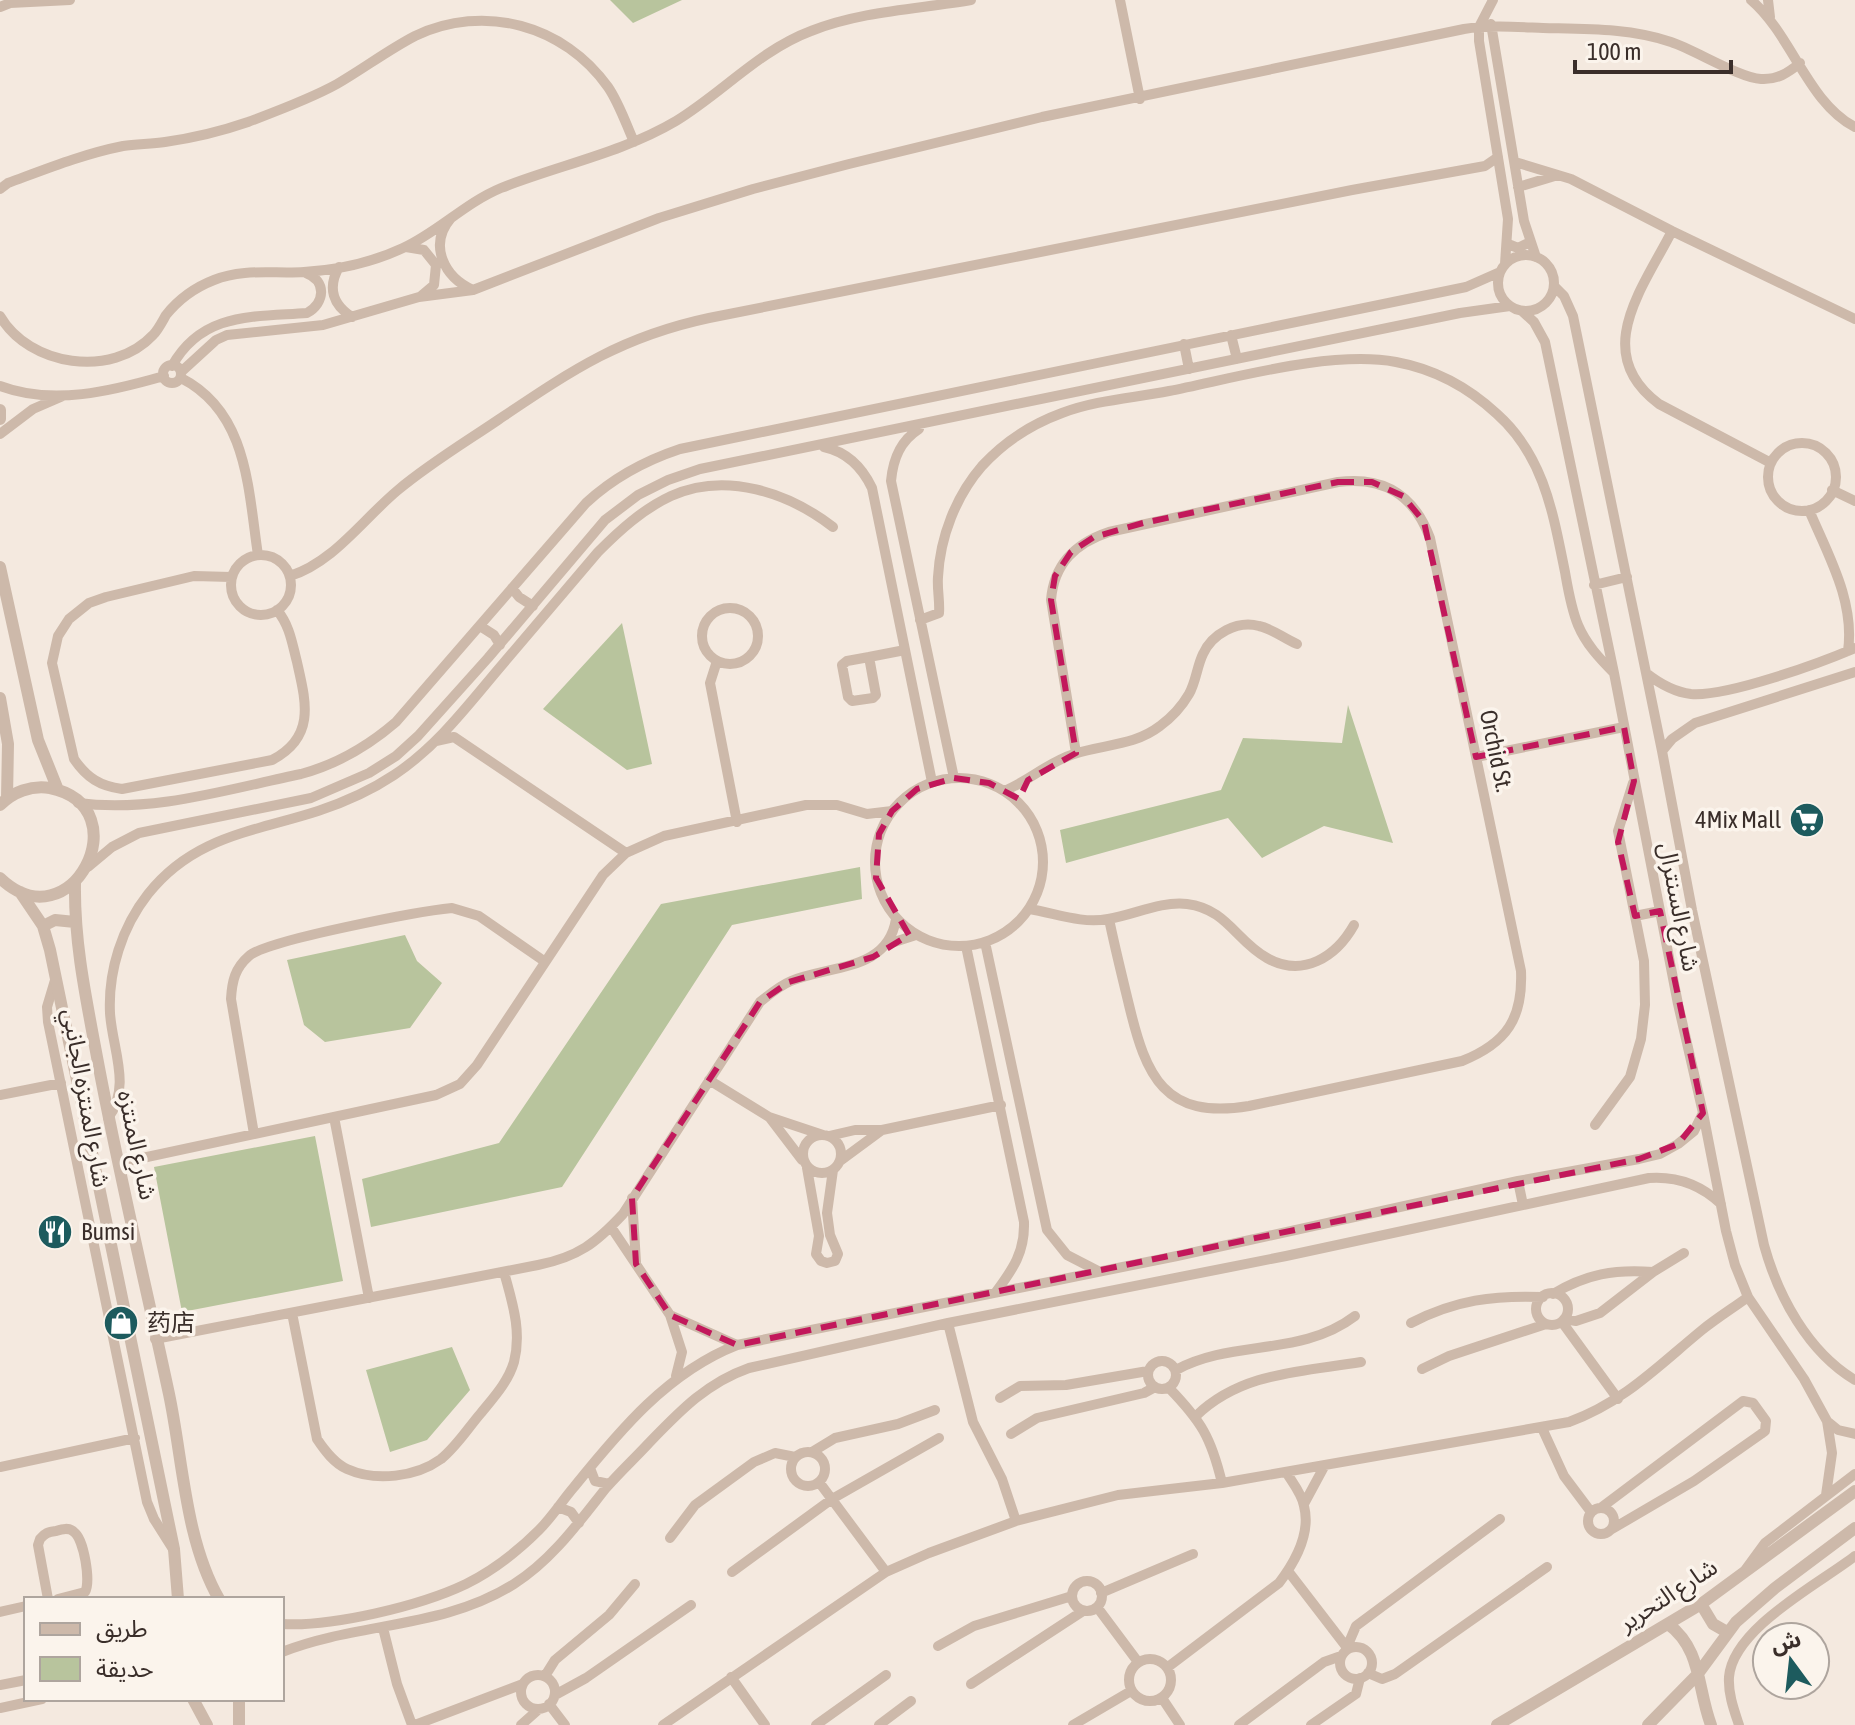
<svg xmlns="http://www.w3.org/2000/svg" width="1855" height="1725" viewBox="0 0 1855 1725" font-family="'Asap Condensed','Noto Sans Arabic','Noto Sans SC',sans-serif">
<rect width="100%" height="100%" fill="#f4e9df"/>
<path fill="#b8c49d" d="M610 0H682L633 23Z
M622 623 652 764 627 770 543 709Z
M1348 705 1393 843 1324 826 1262 858 1228 818 1066 863 1060 830 1221 790 1243 738 1342 743Z
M860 867 862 899 732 925 562 1187 371 1227 362 1179 499 1143 661 904Z
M405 935 417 961 442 983 410 1028 325 1042 304 1025 287 960Z
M315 1136 343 1281 182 1312 154 1167Z
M452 1347 470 1390 427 1440 390 1452 366 1370Z"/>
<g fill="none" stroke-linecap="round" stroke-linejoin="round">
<path stroke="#cdb9aa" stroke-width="10" d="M1120 0 1140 99
M1493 0 1479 27V41L1508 219 1505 264
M1751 0C1792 35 1808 103 1855 127
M1768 0 1770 17
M0 7 10 3 70 0
M1491 24 1524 221 1536 257
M1515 162 1571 179 1672 231 1855 319
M1518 187 1558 175
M0 189 8 183C46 169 83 154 123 146 137 144 151 144 165 142 193 138 222 131 248 122 277 111 310 99 337 84 363 69 388 50 415 36 484 3 564 25 608 87 619 103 626 124 634 142
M451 218C428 245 444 277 473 290
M1672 231C1643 288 1590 353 1659 404L1771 463
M1508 244 1518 248 1530 242
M406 247 424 250 436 265 434 285 421 296
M1498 283a28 28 0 1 1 56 0a28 28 0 1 1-56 0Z
M339 267C327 288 333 305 352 317
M1554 286 1564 296 1573 316 1662 751 1692 910 1764 1245C1778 1296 1808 1352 1855 1380
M1522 311 1534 322 1545 342 1614 673 1678 1004 1703 1113 1726 1231 1735 1265 1748 1297 1804 1379 1827 1421 1832 1453 1826 1495
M0 316C29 366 112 379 153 335 158 330 162 322 166 315 178 300 196 287 214 280 243 268 274 274 304 272 337 270 373 262 403 248 438 232 465 203 501 188 559 165 622 153 676 121 722 93 760 50 811 31 861 11 919 9 971 0
M1231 335 1237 359
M1184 344 1189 369
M163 374a9 9 0 1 1 18 0a9 9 0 1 1-18 0Z
M172 366C202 312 253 317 307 313 325 303 327 281 306 273
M181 372 216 340 227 335 323 325 419 297 473 290 659 218 753 189 849 164 1042 117 1464 29C1490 25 1517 27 1543 28 1586 29 1630 28 1671 42 1695 50 1740 78 1761 79 1777 80 1788 73 1800 63
M181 378C248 412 248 489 258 555
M0 386C52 406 112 391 164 376
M919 429C900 441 893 459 891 481L954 778
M0 434 33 409 63 396
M1768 477a34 34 0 1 1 68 0a34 34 0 1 1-68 0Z
M824 447C847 452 862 467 872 488L932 782
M1832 490 1855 501
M1809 510C1828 555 1855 601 1848 651
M231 585a30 30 0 1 1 60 0a30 30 0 1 1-60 0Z
M290 576C334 562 363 519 398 490 429 464 464 443 498 420 571 371 620 337 709 318L1352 190 1485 166 1498 157
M231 577 194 576 106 597 89 603 69 619 58 636 52 663 74 759C87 778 100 786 122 789L272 760C316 737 306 702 297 662 292 643 290 626 277 610
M1594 585 1627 577
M512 588 519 597 533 606
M702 636a28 28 0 1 1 56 0a28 28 0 1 1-56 0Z
M920 620 939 613C940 601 937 589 938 577 940 537 956 496 982 466 1004 442 1032 424 1062 413 1096 400 1134 398 1169 391 1235 378 1331 350 1396 362 1434 369 1469 388 1497 414 1544 456 1553 513 1565 572 1568 589 1571 608 1578 625 1586 644 1599 658 1614 673
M480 626 494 635 500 645
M869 657 876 695 873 698 852 701 848 697 842 665 847 661Z
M869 657 905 650
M717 661 710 683 737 822
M1646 673C1660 684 1674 692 1691 694 1727 697 1820 663 1855 648
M436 741 454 737 626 853
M1662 751 1672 739 1695 723 1855 672
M1076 753 1051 600C1054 563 1076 543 1109 532L1338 482C1384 476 1414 495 1430 538L1521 971C1523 1018 1507 1043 1462 1061L1249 1106C1164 1120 1146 1076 1129 1005 1122 976 1115 948 1109 919
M1476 757 1624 727
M875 862a84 84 0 1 1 168 0a84 84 0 1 1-168 0Z
M1004 791C1029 781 1048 762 1074 754 1104 744 1134 746 1160 726 1171 718 1182 706 1189 694 1196 682 1197 666 1203 654 1212 634 1237 620 1259 626 1273 629 1283 638 1297 644
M78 803C153 813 228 789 301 774 338 764 367 747 396 722L586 503C614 477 644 461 680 449L1466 287 1500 272
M88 867 112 847 139 833 311 798 369 773 396 756 418 736 488 658 605 520 638 495 668 480 700 469 1460 313 1510 306
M1029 909C1055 913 1081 924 1108 919 1134 915 1160 901 1187 904 1227 909 1236 941 1267 958 1303 978 1336 957 1354 925
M1635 916 1660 911
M985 942 1047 1230 1067 1255 1098 1271
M888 944 916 935
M966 946 1024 1222C1025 1252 1013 1269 996 1292
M56 977 47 1007 48 1022 147 1502 154 1519 173 1549
M709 1080 769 1117 823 1135
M0 1095 61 1083
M334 1117 369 1298
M108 1118C132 1087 112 1048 110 1013 108 971 122 927 148 894 194 836 253 832 318 811 345 802 370 791 394 775 435 748 465 709 496 672 530 632 564 592 598 552 620 530 643 509 671 496 726 471 789 493 833 527
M770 1118 802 1160
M1595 1125 1630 1077 1641 1039 1645 1005 1644 961 1618 831 1633 783
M254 1134 231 999C232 981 235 968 249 956 267 940 421 911 452 908L479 916 544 961
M803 1154a19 19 0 1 1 38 0a19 19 0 1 1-38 0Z
M829 1136 855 1130H882L1001 1105
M840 1161 882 1130
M119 1163 436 1095 460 1084 477 1065 603 875 626 853 664 836 806 805H837L867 814 892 811
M807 1168 819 1236 816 1254 821 1261 827 1263 835 1261 838 1254 830 1235 827 1213 833 1170
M1518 1181 1523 1205
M632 1198 636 1262
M611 1227 670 1315 682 1352 676 1376
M1536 1309a16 16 0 1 1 32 0a16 16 0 1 1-32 0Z
M1553 1294C1586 1274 1615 1269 1653 1272
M292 1313 317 1439C325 1451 334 1463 347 1469 376 1482 416 1477 441 1459 457 1446 468 1428 481 1413 494 1397 508 1382 514 1362 522 1330 512 1302 504 1272
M670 1315 737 1345
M1564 1319 1576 1321 1600 1313 1653 1272 1684 1253
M1562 1322 1618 1399
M948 1323 973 1422 1002 1479 1016 1521
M1411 1323C1455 1300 1494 1295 1543 1297
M155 1339 538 1265C578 1257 596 1243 623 1214L760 1002C770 994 779 986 791 981 831 965 888 971 896 919
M1148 1375a14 14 0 1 1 28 0a14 14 0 1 1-28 0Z
M1422 1369 1449 1356 1546 1324
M1176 1370C1233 1339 1301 1357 1355 1316
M1169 1388C1201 1421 1211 1437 1222 1483
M1000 1398 1020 1386 1066 1385 1148 1371
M1196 1416C1241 1372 1301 1372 1361 1362
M1827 1421 1838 1430 1855 1434
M1542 1428 1564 1476 1591 1512
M1011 1434 1037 1418 1144 1393 1155 1387
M791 1469a17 17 0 1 1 34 0a17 17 0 1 1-34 0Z
M812 1452 835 1438 898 1424 935 1410
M0 1467 135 1438
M590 1468 595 1481 609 1484
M819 1482 886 1572
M1304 1504 1325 1465
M558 1507 571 1512 579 1523
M1602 1507 1743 1401 1753 1403 1766 1421 1765 1431 1761 1434 1694 1481 1612 1529
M1588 1521a13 13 0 1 1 26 0a13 13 0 1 1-26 0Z
M670 1538 695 1505 754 1462 775 1453 795 1457
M1746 1569 1765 1543 1855 1474
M1288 1571 1348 1649
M732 1572 832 1499 939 1438
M1072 1596a15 15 0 1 1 30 0a15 15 0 1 1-30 0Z
M1101 1593 1193 1554
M48 1599 38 1545 40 1539C45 1533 48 1532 56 1531 62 1529 69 1527 74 1532 84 1539 91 1582 85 1592L58 1599
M1097 1607 1138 1662
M0 1612 26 1606
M282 1624C332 1627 420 1606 466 1584 492 1571 518 1551 539 1530 552 1517 562 1501 574 1487 620 1430 668 1372 737 1345L1177 1256 1518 1181 1639 1159 1660 1154 1678 1144 1694 1131 1703 1113
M383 1628 397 1684 412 1725
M938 1646 974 1626 1072 1596
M1340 1663a16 16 0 1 1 32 0a16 16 0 1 1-32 0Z
M1350 1648V1640L1356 1626 1500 1519
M282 1652C358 1622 443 1629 514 1584 552 1560 579 1522 606 1488 619 1473 634 1459 648 1444 679 1412 706 1383 749 1368L948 1323 1286 1256 1649 1178C1677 1176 1700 1184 1721 1204
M1129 1680a21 21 0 1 1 42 0a21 21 0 1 1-42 0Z
M1168 1667 1279 1583C1295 1562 1311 1533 1304 1506 1302 1494 1292 1482 1286 1472
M1368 1673 1382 1679 1395 1674 1547 1567
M521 1692a17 17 0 1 1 34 0a17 17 0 1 1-34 0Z
M545 1676 555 1660 609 1615 635 1584
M731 1677 765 1725
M971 1684 1083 1611
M0 1685 26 1680
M555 1695 586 1678 691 1605
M1162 1698 1180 1725
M549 1704 565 1725
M0 1708 42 1699
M415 1725 523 1684
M521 1725 539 1709
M663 1725 886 1572 929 1553 1016 1521 1118 1495 1222 1483 1569 1422C1624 1402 1658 1366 1702 1330 1717 1318 1733 1308 1748 1297
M816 1725 886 1675
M879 1725 911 1701
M1073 1725 1131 1691
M1239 1725 1324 1662 1341 1656
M1311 1725 1356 1694 1360 1678
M1739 1725C1734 1710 1728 1694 1729 1677 1733 1628 1819 1584 1855 1556"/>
<path stroke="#cdb9aa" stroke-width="12" d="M0 410V419
M0 567 38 740 58 790
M0 698 8 744 7 798
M0 805C13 792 31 785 50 788 142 807 71 946 0 878
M75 883C74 942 86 998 97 1057 118 1170 145 1282 169 1394 183 1460 185 1540 219 1599
M20 892 43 926 50 950 174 1549 178 1599
M43 926 55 920 75 922
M1701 1604 1713 1624 1727 1632
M1668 1624C1702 1649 1697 1688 1711 1725
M193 1699 207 1725
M239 1725V1699
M1497 1725 1701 1604 1855 1491
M1648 1725 1697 1675 1736 1622 1775 1588 1855 1528"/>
</g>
<path fill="none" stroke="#c2185b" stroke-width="6" stroke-dasharray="16 10" stroke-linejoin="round" d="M1338 482H1372L1403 496 1424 522 1476 757 1624 727 1634 781 1618 842 1635 916 1660 911 1703 1113 1678 1144 1639 1159 737 1345 670 1315 636 1264 632 1198 760 1002 789 982 873 957 909 935 876 878 879 834 892 811 917 789 954 778 989 783 1019 799 1028 780 1076 753 1051 600 1055 576 1071 552 1094 537 1143 523Z"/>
<defs>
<g id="supermarket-disc" transform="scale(1.8)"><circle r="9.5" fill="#1d5b5e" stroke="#fbf4ec"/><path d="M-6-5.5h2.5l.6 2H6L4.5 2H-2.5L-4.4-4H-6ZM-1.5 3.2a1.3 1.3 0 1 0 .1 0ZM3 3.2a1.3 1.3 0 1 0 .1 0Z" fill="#fff"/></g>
<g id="restaurant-disc" transform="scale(1.8)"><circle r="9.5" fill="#1d5b5e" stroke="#fbf4ec"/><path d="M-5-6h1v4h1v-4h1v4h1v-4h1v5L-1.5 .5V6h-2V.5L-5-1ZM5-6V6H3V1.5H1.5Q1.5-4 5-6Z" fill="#fff"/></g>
<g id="shop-disc" transform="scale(1.8)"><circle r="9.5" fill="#1d5b5e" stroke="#fbf4ec"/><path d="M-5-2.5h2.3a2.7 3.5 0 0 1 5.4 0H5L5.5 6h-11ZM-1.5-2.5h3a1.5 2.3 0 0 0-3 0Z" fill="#fff"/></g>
</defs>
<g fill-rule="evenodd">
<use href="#supermarket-disc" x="1807" y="820"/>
<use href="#restaurant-disc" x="55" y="1232"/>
<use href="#shop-disc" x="121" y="1323"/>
</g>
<g text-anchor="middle" stroke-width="7" stroke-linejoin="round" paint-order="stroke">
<g font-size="24" fill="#3a2e2a" stroke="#fbf4ec">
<text transform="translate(1496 751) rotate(78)" y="8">Orchid St.</text>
<text transform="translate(1679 907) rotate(79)" y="8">شارع السنترال</text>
<text transform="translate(86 1098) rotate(80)" y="8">شارع المنتزه الجانبي</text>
<text transform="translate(137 1145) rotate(78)" y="8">شارع المنتزه</text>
<text transform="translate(1668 1595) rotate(-33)" y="8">شارع التحرير</text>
</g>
<g font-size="24" fill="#3a2e2a" stroke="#fbf4ec" text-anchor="start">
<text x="1781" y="828" text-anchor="end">4Mix Mall</text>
<text x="81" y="1240">Bumsi</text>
<text x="147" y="1331">药店</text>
</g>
</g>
<rect x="24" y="1597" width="260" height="104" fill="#fbf4ec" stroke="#aea59e" stroke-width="2"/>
<rect x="40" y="1623" width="40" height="12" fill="#cdb9aa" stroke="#aea59e" stroke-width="2"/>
<text x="96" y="1637" font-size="24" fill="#3a2e2a">طريق</text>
<rect x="40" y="1657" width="40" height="24" fill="#b8c49d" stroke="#aea59e" stroke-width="2"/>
<text x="96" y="1677" font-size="24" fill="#3a2e2a">حديقة</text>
<g transform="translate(1791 1661) rotate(345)"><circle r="38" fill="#fbf4ec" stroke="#aea59e" stroke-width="2"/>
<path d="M0-6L14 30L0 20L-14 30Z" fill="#1d5b5e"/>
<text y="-12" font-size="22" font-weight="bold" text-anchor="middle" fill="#3a2e2a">ش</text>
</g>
<path d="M1575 60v12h156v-12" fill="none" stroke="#3a2e2a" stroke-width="4"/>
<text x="1587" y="60" font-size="24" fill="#3a2e2a" stroke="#fbf4ec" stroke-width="6" paint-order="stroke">100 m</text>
</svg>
